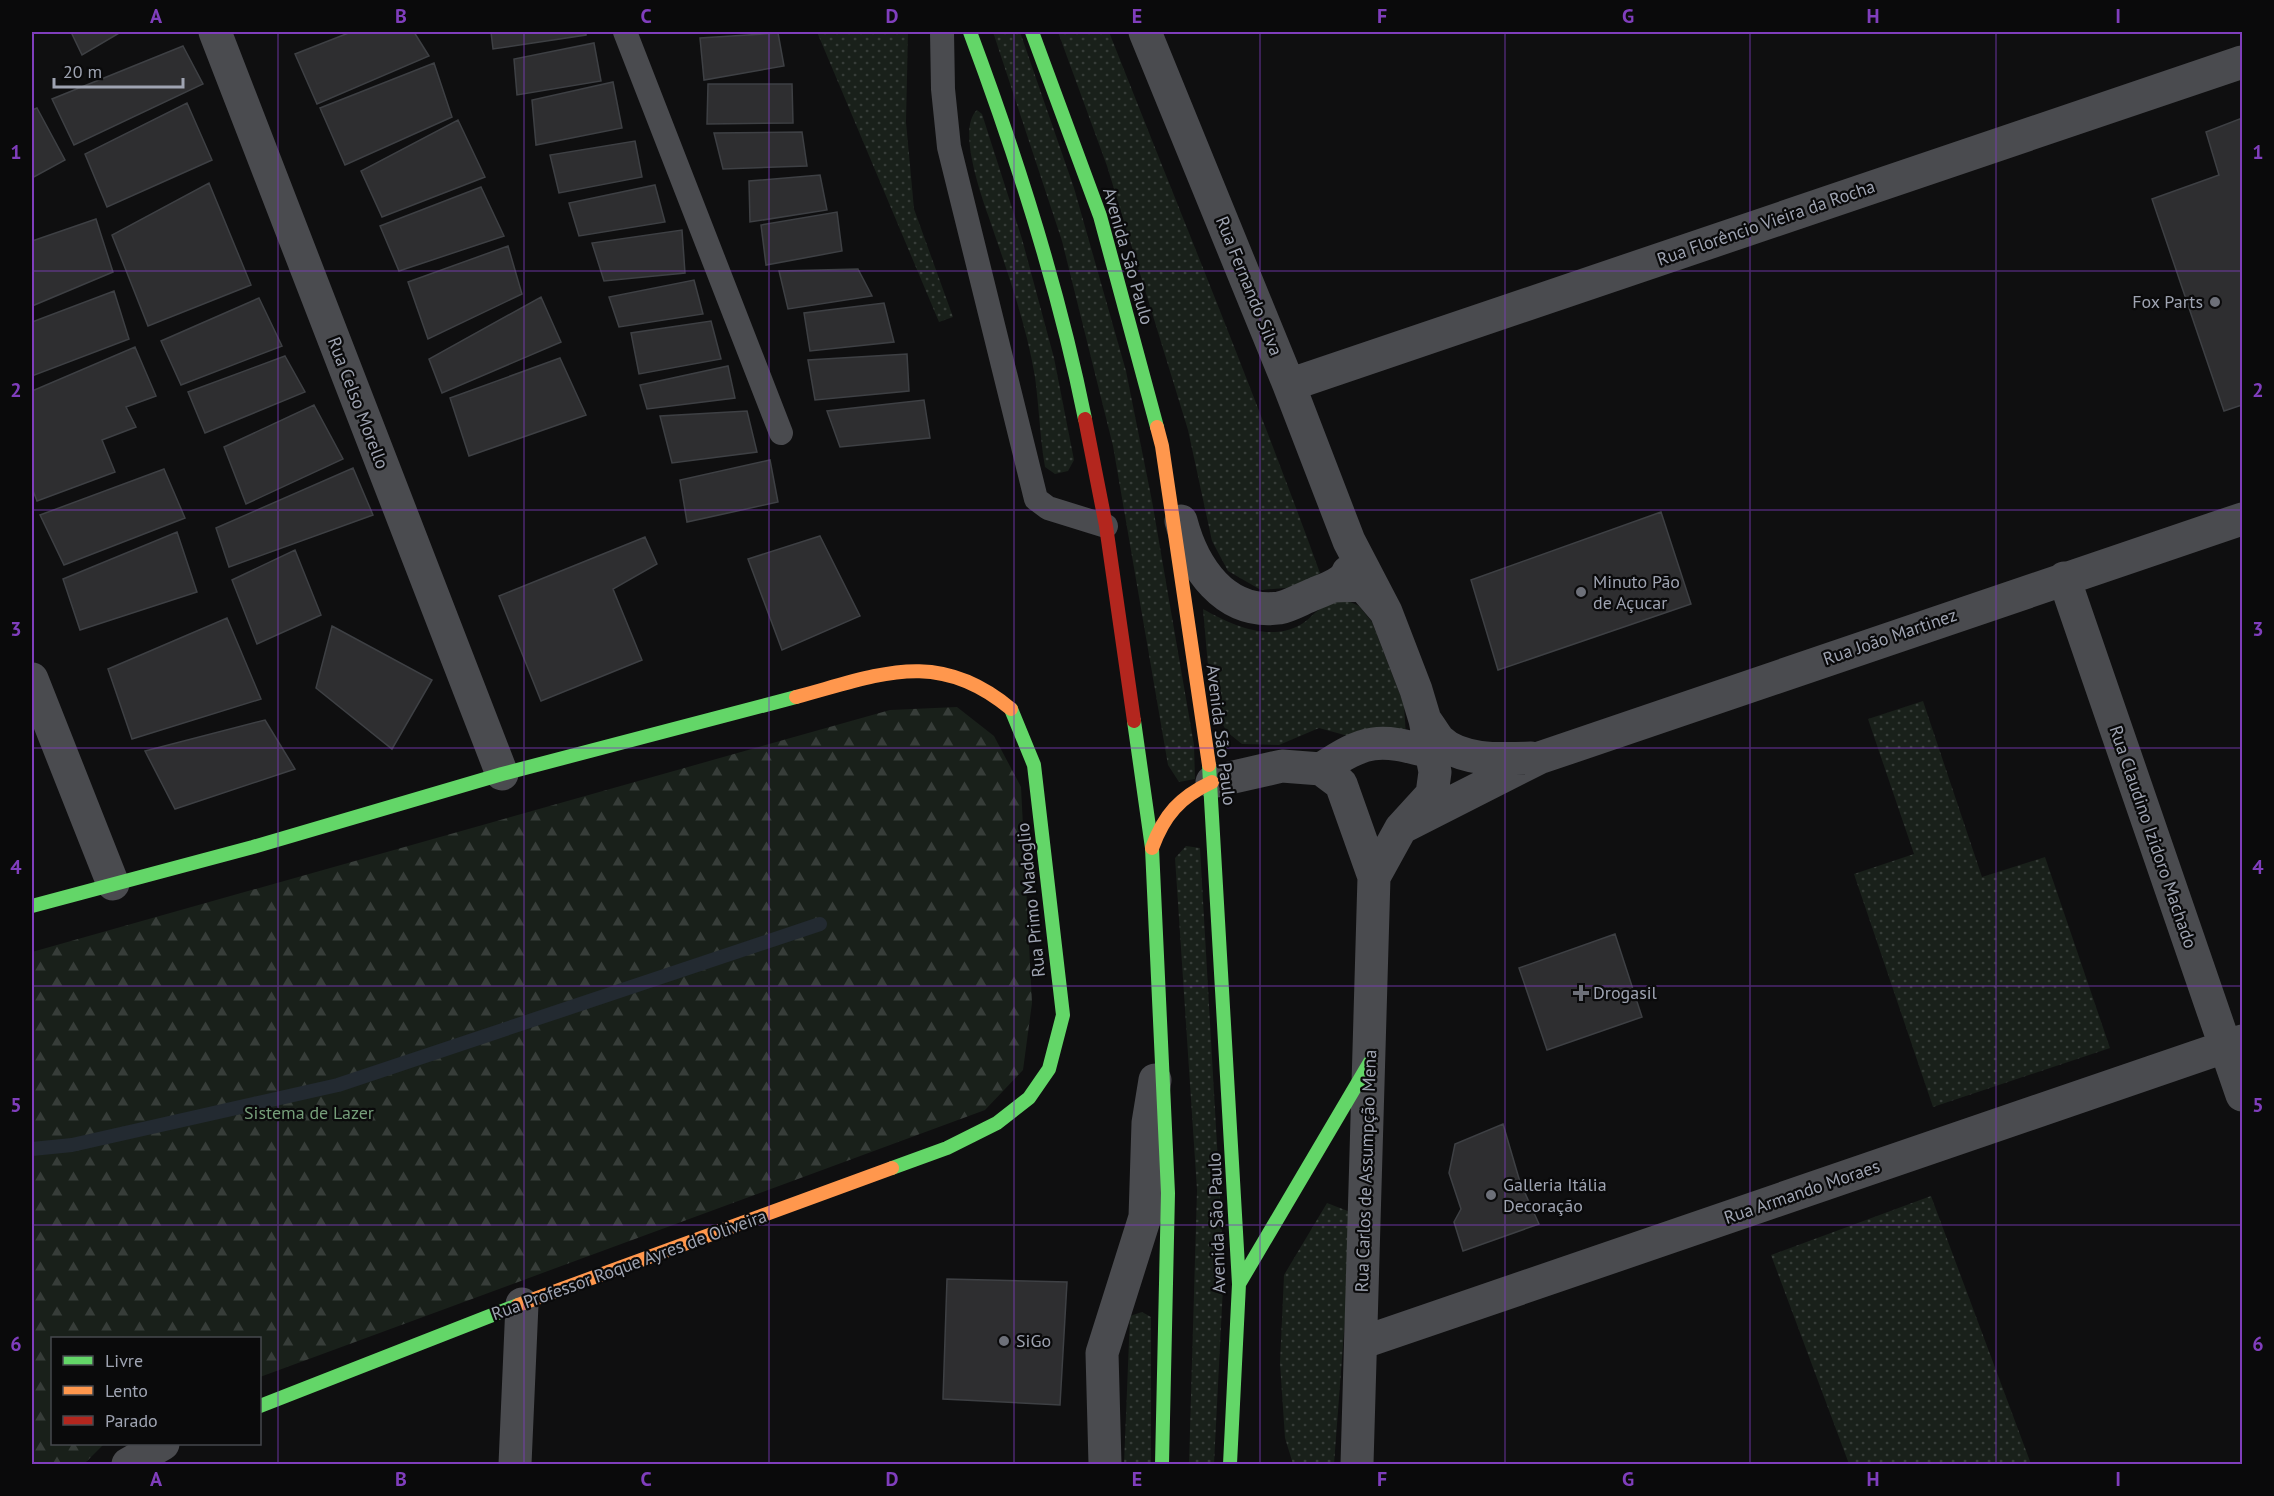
<svg xmlns="http://www.w3.org/2000/svg" width="2274" height="1496" viewBox="0 0 2274 1496" font-family="'PT Sans',sans-serif">
<defs>
<pattern id="grass-dots" width="8" height="8" patternUnits="userSpaceOnUse" patternTransform="scale(1.5)"><rect width="8" height="8" fill="#19201a"/><path d="M2 2h.1M6 6h.1" fill="none" stroke="#373d39" stroke-width="1.8" stroke-linecap="round"/></pattern>
<pattern id="forest-firs" width="22" height="20" patternUnits="userSpaceOnUse" patternTransform="scale(1.5)"><rect width="22" height="20" fill="#19201a"/><path d="M5 1l3.5 6h-7zM16 11l3.5 6h-7z" fill="#373d39"/></pattern>
</defs>
<rect width="100%" height="100%" fill="#0f0f10"/>
<path fill="url(#grass-dots)" d="M817 32H908L906 122 914 209 953 317 939 322Z
M993 32H1020L1074 188 1126 371 1152 501 1194 745 1195 779 1179 782 1168 765 1113 446 1062 241Z
M1058 32H1109C1180 212 1254 391 1320 573L1298 587 1261 590 1228 571 1212 541 1188 430 1107 166Z
M977 110 982 114 1022 239 1054 358 1074 460 1068 471 1055 474 1045 467C1040 438 1039 407 1035 377 1026 322 1006 268 988 215 981 194 957 128 977 110Z
M1344 599 1359 606 1372 622 1404 705 1406 736 1359 739 1319 728 1279 745 1242 744 1227 732 1216 712 1208 666 1203 609C1231 625 1269 642 1300 625 1308 621 1314 612 1322 608 1329 604 1337 602 1344 599Z
M1923 701 1982 877 2045 857 2110 1048 1933 1107 1854 874 1914 854 1868 719Z
M1186 846 1200 848 1224 1267 1214 1464H1189L1197 1190 1175 858Z
M1931 1196 2031 1464H1849L1771 1255Z
M1327 1203 1353 1213 1334 1464H1293L1285 1438 1280 1363 1284 1275Z
M1142 1312 1151 1317V1464H1124L1130 1316Z"/>
<path fill="url(#forest-firs)" d="M957 707 994 736 1021 787 1032 1003 1023 1070 985 1110 260 1377V1338H52V1444H104L84 1464H32V952L890 710Z"/>
<g fill="none" stroke-linecap="round" stroke-linejoin="round">
<path stroke="#232a31" stroke-width="14" d="M32 1149 72 1145 338 1085 820 924"/>
</g>
<path fill="#2e2e30" stroke="#3e4044" stroke-width="1.5" d="M71 32H121L82 55Z
M351 32H414L429 56 317 104 295 54Z
M491 32H586V35L493 49Z
M778 33 784 66 704 80 700 38Z
M594 43 601 81 517 95 514 59Z
M183 46 203 84 74 145 52 99Z
M434 63 452 117 345 165 320 108Z
M613 82 622 128 536 145 532 100Z
M708 84H792L793 123 707 124Z
M187 103 212 160 107 207 85 154Z
M37 108 65 160 32 178V110Z
M2242 118V405L2224 411 2152 199 2219 175 2206 132Z
M458 120 485 177 382 217 361 171Z
M802 132 807 166 723 169 714 133Z
M635 141 642 177 559 193 550 155Z
M820 175 827 210 750 222 749 181Z
M209 183 251 285 148 326 112 235Z
M655 185 665 222 579 236 569 203Z
M481 187 504 236 399 271 380 226Z
M837 212 842 251 766 265 761 225Z
M96 219 113 272 32 306V241Z
M682 230 685 273 604 281 592 243Z
M508 246 522 294 428 339 408 282Z
M858 269 872 296 788 309 779 271Z
M694 280 703 314 619 327 609 297Z
M114 291 129 339 32 376V322Z
M541 297 561 342 442 393 429 359Z
M259 298 282 346 181 385 161 341Z
M884 303 894 342 810 351 804 313Z
M711 321 721 359 639 374 631 333Z
M135 347 156 396 126 407 136 427 102 440 115 472 37 501 32 488V391Z
M907 354 909 391 815 400 808 360Z
M285 356 305 392 205 433 188 392Z
M560 358 586 415 469 456 450 398Z
M728 366 735 398 647 409 640 385Z
M924 400 930 438 840 447 827 411Z
M314 405 343 459 246 504 224 447Z
M747 411 757 452 672 463 660 416Z
M770 460 778 502 687 522 680 480Z
M353 468 373 515 229 567 216 528Z
M164 469 185 518 64 565 40 515Z
M1661 512 1691 604 1498 670 1471 580Z
M177 532 197 592 80 630 63 579Z
M820 536 860 616 782 650 748 559Z
M645 537 657 564 613 589 642 660 541 701 499 596Z
M295 550 321 615 257 644 232 580Z
M227 618 261 699 132 739 108 669Z
M332 626 432 680 392 749 316 688Z
M265 720 295 769 175 809 145 751Z
M1615 934 1642 1017 1547 1050 1519 968Z
M1503 1124 1520 1182 1539 1224 1463 1251 1454 1222 1461 1209 1449 1173 1455 1144Z
M947 1279 1067 1282 1060 1405 943 1399Z"/>
<g fill="none" stroke-linecap="round" stroke-linejoin="round">
<path stroke="#4a4b4f" stroke-width="24" d="M625 32 781 433
M942 32 943 89 949 147 1036 499 1048 508 1106 526"/>
<path stroke="#4a4b4f" stroke-width="33" d="M215 32 502 774
M1145 32 1289 385 1349 541 1386 612
M1289 385 2242 62
M1181 521C1193 567 1224 615 1279 608 1290 606 1303 598 1314 594 1325 589 1343 584 1348 572
M2064 578 2242 1095
M1333 586 1363 585 1386 612 1416 690 1425 720 1435 772 1432 794 1401 828 1374 877
M32 679 113 884
M1425 720C1430 726 1434 734 1439 740 1461 762 1503 759 1531 758
M1321 769C1366 739 1378 738 1430 752
M1212 782 1282 766 1321 769 1341 784 1374 877 1357 1464
M1401 828 1539 758 2242 519
M1361 1343 2242 1041
M128 1464 163 1444
M515 1464 522 1304
M1105 1464 1102 1353 1145 1217 1148 1123 1155 1080"/>
<path stroke="#63d668" stroke-width="14" d="M970 32C1016 155 1059 290 1085 419
M1032 32 1100 216 1157 427
M1134 721 1152 848 1168 1193 1162 1464
M1209 765 1239 1284 1230 1464
M32 906 253 847 502 774 796 697
M892 1168 947 1148 997 1123 1029 1098 1049 1069 1063 1015 1034 765 1011 709
M1239 1284 1370 1062
M260 1406 518 1305"/>
<path stroke="#ff974d" stroke-width="14" d="M1157 427 1162 446 1209 765
M796 697C879 675 937 647 1011 709
M1152 848C1164 815 1180 797 1212 782
M518 1305 892 1168"/>
<path stroke="#b3261e" stroke-width="14" d="M1085 419 1106 526 1134 721"/>
</g>
<path fill="none" stroke="#803ebd" stroke-width="1.5" stroke-opacity="0.55" d="M278 32V1464M524 32V1464M769 32V1464M1014 32V1464M1260 32V1464M1505 32V1464M1750 32V1464M1996 32V1464M32 271H2242M32 510H2242M32 748H2242M32 986H2242M32 1225H2242"/>
<g fill="#6d7079" stroke="#0a0a0b" stroke-width="2">
<circle cx="2215" cy="302" r="6"/>
<circle cx="1581" cy="592" r="6"/>
<path d="M1578 984h6v6h6v6h-6v6h-6v-6h-6v-6h6z"/>
<circle cx="1491" cy="1195" r="6"/>
<circle cx="1004" cy="1341" r="6"/>
</g>
<g text-anchor="middle" stroke-width="4.5" stroke-linejoin="round" paint-order="stroke">
<g font-size="18" fill="#9fa4b2" stroke="#0a0a0b">
<text transform="translate(1766 223) rotate(-19)" y="6">Rua Florêncio Vieira da Rocha</text>
<text transform="translate(1128 256) rotate(74)" y="6">Avenida São Paulo</text>
<text transform="translate(1249 286) rotate(68)" y="6">Rua Fernando Silva</text>
<text transform="translate(358 403) rotate(69)" y="6">Rua Celso Morello</text>
<text transform="translate(1890 637) rotate(-19)" y="6">Rua João Martinez</text>
<text transform="translate(1221 735) rotate(83)" y="6">Avenida São Paulo</text>
<text transform="translate(2153 837) rotate(71)" y="6">Rua Claudino Izidoro Machado</text>
<text transform="translate(1031 900) rotate(-96)" y="6">Rua Primo Madoglio</text>
<text transform="translate(1366 1171) rotate(-88)" y="6">Rua Carlos de Assumpção Mena</text>
<text transform="translate(1802 1192) rotate(-19)" y="6">Rua Armando Moraes</text>
<text transform="translate(1217 1223) rotate(-92)" y="6">Avenida São Paulo</text>
<text transform="translate(629 1265) rotate(-20)" y="6">Rua Professor Roque Ayres de Oliveira</text>
</g>
<g font-size="18" fill="#9fa4b2" stroke="#0a0a0b" text-anchor="start">
<text x="2203" y="308" text-anchor="end">Fox Parts</text>
<text x="1593" y="588">Minuto Pão<tspan x="1593" dy="21">de Açucar</tspan></text>
<text x="1593" y="999">Drogasil</text>
<text x="1503" y="1191">Galleria Itália<tspan x="1503" dy="21">Decoração</tspan></text>
<text x="1016" y="1347">SiGo</text>
</g>
<g font-size="18" fill="#759e79" stroke="#0a0a0b">
<text x="309" y="1119">Sistema de Lazer</text>
</g>
</g>
<rect width="2274" height="1496" fill="none" stroke="#0a0a0b" stroke-width="66"/>
<rect x="51" y="1337" width="210" height="108" fill="#0a0a0b" stroke="#46484e" stroke-width="1.5"/>
<rect x="63" y="1356" width="30" height="9" fill="#63d668" stroke="#46484e" stroke-width="1.5"/>
<text x="105" y="1367" font-size="18" fill="#9fa4b2">Livre</text>
<rect x="63" y="1386" width="30" height="9" fill="#ff974d" stroke="#46484e" stroke-width="1.5"/>
<text x="105" y="1397" font-size="18" fill="#9fa4b2">Lento</text>
<rect x="63" y="1416" width="30" height="9" fill="#b3261e" stroke="#46484e" stroke-width="1.5"/>
<text x="105" y="1427" font-size="18" fill="#9fa4b2">Parado</text>
<path d="M54 78v9h129v-9" fill="none" stroke="#9fa4b2" stroke-width="3"/>
<text x="63" y="78" font-size="18" fill="#9fa4b2" stroke="#0a0a0b" stroke-width="4.5" paint-order="stroke">20 m</text>
<rect x="33" y="33" width="2208" height="1430" fill="none" stroke="#803ebd" stroke-width="2"/>
<g font-size="20" text-anchor="middle" font-weight="bold" fill="#803ebd">
<text x="156" y="23">A</text>
<text x="401" y="23">B</text>
<text x="646" y="23">C</text>
<text x="892" y="23">D</text>
<text x="1137" y="23">E</text>
<text x="1382" y="23">F</text>
<text x="1628" y="23">G</text>
<text x="1873" y="23">H</text>
<text x="2118" y="23">I</text>
<text x="16" y="159">1</text>
<text x="2258" y="159">1</text>
<text x="16" y="397">2</text>
<text x="2258" y="397">2</text>
<text x="16" y="636">3</text>
<text x="2258" y="636">3</text>
<text x="16" y="874">4</text>
<text x="2258" y="874">4</text>
<text x="16" y="1112">5</text>
<text x="2258" y="1112">5</text>
<text x="16" y="1351">6</text>
<text x="2258" y="1351">6</text>
<text x="156" y="1486">A</text>
<text x="401" y="1486">B</text>
<text x="646" y="1486">C</text>
<text x="892" y="1486">D</text>
<text x="1137" y="1486">E</text>
<text x="1382" y="1486">F</text>
<text x="1628" y="1486">G</text>
<text x="1873" y="1486">H</text>
<text x="2118" y="1486">I</text>
</g>
</svg>
